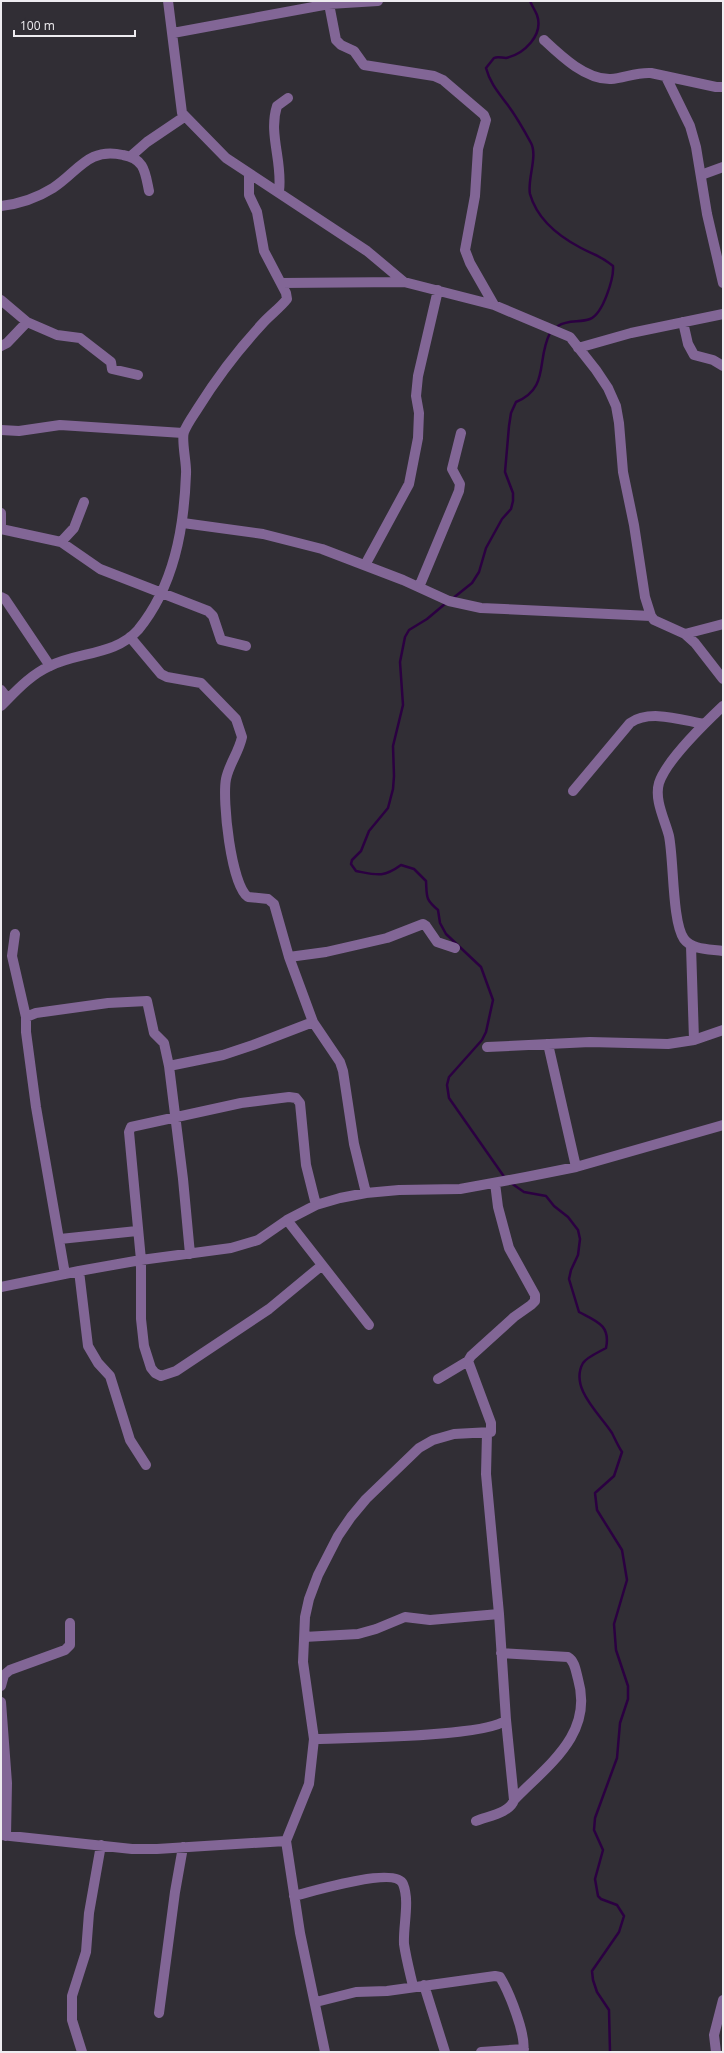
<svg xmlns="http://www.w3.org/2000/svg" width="724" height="2053" viewBox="0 0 724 2053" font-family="'Open Sans',sans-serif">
<rect width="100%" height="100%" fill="#312e35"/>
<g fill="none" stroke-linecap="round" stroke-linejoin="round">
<path stroke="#2b0041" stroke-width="2.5" d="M530 1C532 6 535 10 537 15 544 35 524 54 506 58 502 58 498 56 494 58L486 68C490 83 498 92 507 104 516 116 524 130 531 143 538 156 527 180 530 194 537 219 560 237 581 248 594 255 600 255 613 266 614 278 603 314 590 319 580 323 568 319 558 326
M452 599 472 583 479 572 486 548 502 519 511 509 513 501V493L505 472 509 426 511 413 516 402C550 388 536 360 550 333
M446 603 427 619 409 630 405 637 400 662 403 705 393 746 394 776 393 789 388 808 369 831 361 851 352 860 351 864 356 871C377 875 383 878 401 865L414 869 426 881C427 897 425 899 438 910L440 923 446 934 481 967 493 1000 486 1032 482 1040 449 1077 447 1085 449 1098 505 1178
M511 1183 524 1192 546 1196 554 1206 568 1217 578 1230 580 1239 578 1255 571 1270 569 1279 579 1312C596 1321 611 1325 606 1348 599 1352 587 1357 583 1363 569 1388 600 1414 612 1433 615 1439 618 1446 622 1452L614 1476 595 1493 597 1510 622 1550 627 1580 614 1624 616 1650 628 1686V1699L620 1723 617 1758 595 1818 594 1830 603 1850 595 1879 598 1896 601 1899 617 1905 624 1916 619 1932 592 1971 593 1980 597 1992 609 2010 610 2052"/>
<path stroke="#826696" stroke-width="10" d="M168 1 182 113 226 158 367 251 404 282 494 305 570 337 596 370 608 388 616 406 619 423 623 472 634 525 645 597 651 616 654 620 685 634 695 643 723 679
M329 4 336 40 341 45 354 51 364 65 434 76 443 80 484 115 486 120 478 149 475 196 465 250 470 263 494 305
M173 33 329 4 378 1
M544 40C561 56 586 80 611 79 624 78 637 72 651 73L716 87H723
M666 77 690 126 696 147 707 214 723 283
M131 156 147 142 184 117
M701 175 723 167
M279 191C283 162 268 134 277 106L288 98
M1 206C19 204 37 198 53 188 79 171 88 147 123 155 145 159 145 172 149 191
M281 283 404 282
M1 300 27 322 57 335 80 338 111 362 112 369 138 375
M683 322 688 344 694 355 713 360 723 366
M1 346 7 343 27 322
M578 348 631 333 723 314
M1 430 19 431 60 425 183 433
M1 513V525
M183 523 263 534 322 549 403 580 449 601 481 608 651 616
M1 529 61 542 100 569 208 611 213 616 221 640 246 646
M61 542 74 528 84 502
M365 565 409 484 418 438 419 413 416 396 418 376 438 290
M419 587 459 491 460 484 452 469 461 433
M1 597 5 599 50 666
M685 634 723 624
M130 637 161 674 167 677 201 683 236 719 242 737C239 752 229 764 226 779 222 800 231 885 248 897L268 899 274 904 289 957 313 1022 340 1062 343 1071 354 1144 366 1193
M1 690 8 699
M1 706C16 691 30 675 50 666 78 652 116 655 138 630 174 586 184 529 186 474 187 464 181 440 184 432 187 424 193 416 198 408 216 379 238 350 262 324 270 315 280 308 287 299L286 293 264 251 257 212 249 195V174
M723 706C705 723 666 761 659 783 654 800 665 820 669 836 674 861 672 922 684 939 692 950 710 949 723 951
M573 791 630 723C650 709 681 720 704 724
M15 934 12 956 26 1017
M691 946 694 1040
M289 957 326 952 387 938 423 924 426 926 437 942 455 948
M548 1044 576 1167
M487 1047 590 1042 668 1044 694 1040 723 1030
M169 1066 223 1055 253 1045 313 1022
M316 1205 306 1165 300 1103 296 1098 289 1097 241 1103 131 1127 129 1132 141 1260V1319L144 1346 151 1368 155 1373 161 1376 176 1371 269 1309 321 1266
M287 1220 369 1325
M60 1239 137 1231
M79 1271 88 1346 98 1363 110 1376 130 1440 146 1465
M65 1274 36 1107 26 1032V1017L36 1013 108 1003 147 1001 154 1033 164 1043 169 1066 183 1179 190 1254
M1 1287 79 1271 141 1260 231 1248 258 1240 287 1220 316 1205 340 1198 366 1193 399 1190 460 1189 526 1177 576 1167 723 1125
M438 1379 468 1361
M304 1637 358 1634 376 1629 405 1617 430 1620 499 1614
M501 1653 568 1657C575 1661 576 1672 578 1679 594 1734 548 1765 514 1800
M1 1686 4 1675 10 1670 65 1650 70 1645V1623
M1 1702 7 1783 6 1836
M314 1739C346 1738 487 1737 506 1720L499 1614 486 1474 487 1433
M476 1821C488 1816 510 1813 514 1800L506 1720
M1 1835 132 1849H157L286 1841
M294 1896C310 1892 396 1866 403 1884 410 1901 403 1926 404 1944 406 1958 410 1973 413 1986
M424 1985 445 2052
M316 2002 356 1992 387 1991 495 1976 500 1977C509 1992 527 2036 523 2052
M159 2013 175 1892 183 1847
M82 2052 72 2020V1996L86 1952 89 1913 101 1845
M325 2052 300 1933 286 1841 309 1784 314 1739 303 1662 305 1617 309 1599 318 1575 338 1536 351 1517 366 1499 419 1448 433 1440 454 1434 491 1432V1423L468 1361 471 1356 514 1317 531 1305 535 1301V1295L509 1248 498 1207 495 1183
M481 2052 524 2049
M716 2052 714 2035 723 2000"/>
</g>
<rect width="724" height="2053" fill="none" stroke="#eeecf0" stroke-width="4"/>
<path d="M14 30v6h121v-6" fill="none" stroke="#eeecf0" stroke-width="2"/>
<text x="20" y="30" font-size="12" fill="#eeecf0" stroke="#312e35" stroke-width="3" paint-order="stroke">100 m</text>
</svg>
